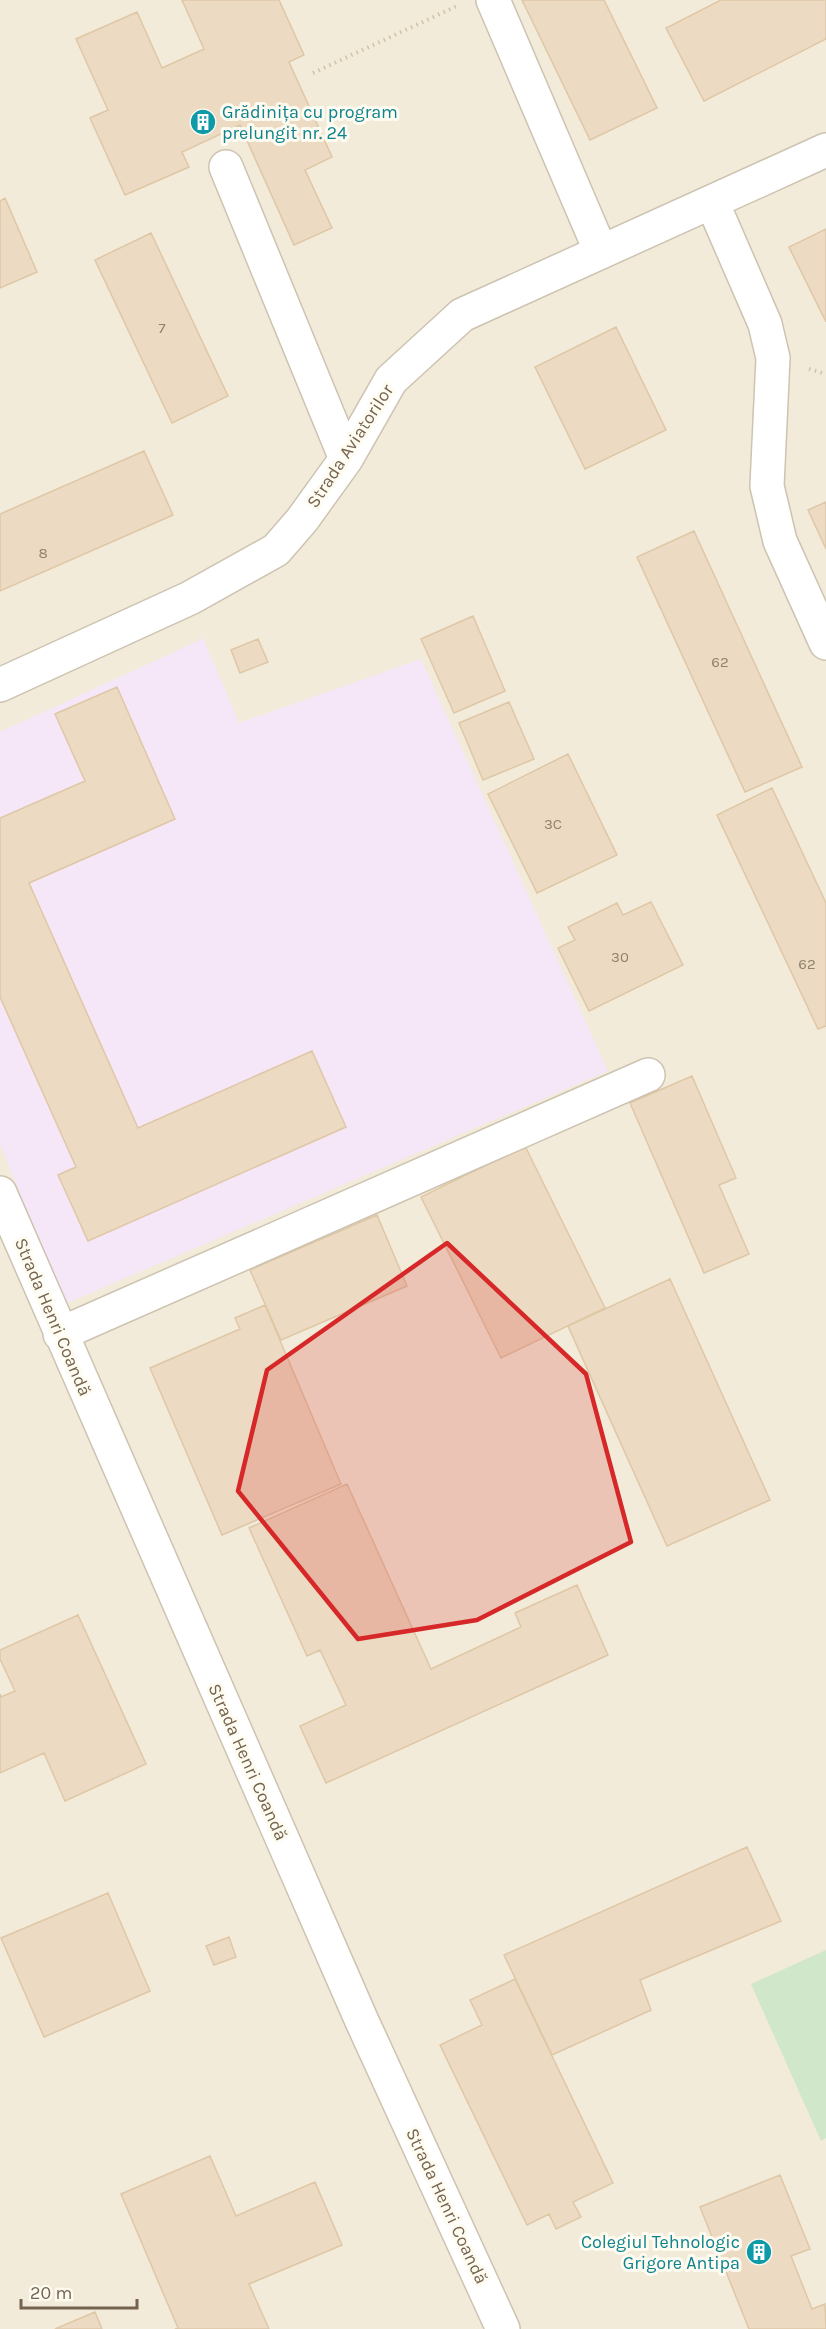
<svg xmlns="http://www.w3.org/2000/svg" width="826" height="2329" viewBox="0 0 826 2329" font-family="Karla,sans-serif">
<rect width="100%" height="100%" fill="#fbf8ea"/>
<path fill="#f2ebd9" d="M0 0H826V2329H0Z"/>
<path fill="#f5e7f8" d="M201 633 239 723 421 659 608 1071 65 1304 0 1144V732L202 639Z"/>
<path fill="#d0e8c9" d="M826 1950V2138L821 2141 751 1984Z"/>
<path fill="#ecdbc2" stroke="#dfc7a6" stroke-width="1.5" d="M182 0H279L304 55 289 62 332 157 305 170 332 228 294 245 240 125 182 152 189 167 125 195 90 118 108 110 76 39 137 12 162 68 204 49Z
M522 0H604L657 108 590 140Z
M721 0H826V39L704 101 666 28Z
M5 198 37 272 0 288V201Z
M826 229V322L789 247Z
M151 233 228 396 172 423 95 260Z
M616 327 666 430 585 469 535 367Z
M144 451 173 515 0 591V514Z
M826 502V549L808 510Z
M694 531 802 767 745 792 637 557Z
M473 616 505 691 454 713 421 639Z
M258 639 268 662 240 673 231 650Z
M117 687 175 819 29 883 138 1128 312 1051 346 1127 88 1241 58 1175 76 1167 0 997V818L85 781 55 714Z
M509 702 534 759 483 780 459 723Z
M568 754 617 855 537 893 488 794Z
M772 788 826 903V1026L818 1029 717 815Z
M651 902 683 965 589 1011 558 948 575 940 568 927 617 903 623 915Z
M692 1076 736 1178 719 1185 749 1254 704 1273 630 1103Z
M525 1146 605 1308 501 1358 421 1197Z
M377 1215 407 1286 281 1340 250 1270Z
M670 1279 770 1500 667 1546 568 1326Z
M265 1305 341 1484 222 1535 150 1368 240 1329 235 1318Z
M347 1484 431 1669 521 1627 515 1613 577 1585 608 1655 326 1783 300 1726 346 1705 320 1650 307 1656 249 1528Z
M78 1615 146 1764 65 1801 44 1753 0 1773V1694L1 1697 15 1691 0 1659V1650Z
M747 1847 781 1921 640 1980 651 2010 552 2055 504 1955Z
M108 1893 150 1991 44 2037 1 1938Z
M229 1937 236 1957 214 1965 206 1946Z
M515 1979 613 2183 573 2202 581 2217 556 2229 549 2214 527 2225 440 2045 482 2025 470 2000Z
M210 2156 236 2216 315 2182 342 2245 249 2284 269 2329H175L178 2328 121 2194Z
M780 2175 810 2249 791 2256 812 2309 825 2304 826 2329H749L700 2207Z
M95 2312 102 2329H55Z"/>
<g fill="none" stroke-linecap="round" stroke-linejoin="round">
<g stroke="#cdc3b1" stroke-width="36">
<path id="minor" d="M493 0 601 252
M226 167 346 459
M712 202 765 324 773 358 767 486 780 541 826 643
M0 685 190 598 276 550 302 520 346 459 391 380 462 315 826 150
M0 1193 361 2019 503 2329
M60 1334 648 1075"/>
</g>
<path stroke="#d3c1a7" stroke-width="4" stroke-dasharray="1.5 4.5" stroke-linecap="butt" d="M313 73 457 6
M809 369 826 374"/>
<use href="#minor" stroke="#fff" stroke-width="33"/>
</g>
<path fill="#d62828" fill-opacity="0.2" stroke="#d62828" stroke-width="4.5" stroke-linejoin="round" d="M447 1243 586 1374 631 1542 477 1620 358 1639 238 1491 267 1370Z"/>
<defs>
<g id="building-disc" transform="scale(1.35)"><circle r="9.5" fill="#0f9aa8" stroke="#fefbf1"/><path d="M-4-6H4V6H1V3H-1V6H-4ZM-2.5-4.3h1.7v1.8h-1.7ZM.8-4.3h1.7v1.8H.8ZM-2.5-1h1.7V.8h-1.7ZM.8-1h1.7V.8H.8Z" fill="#fff"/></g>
</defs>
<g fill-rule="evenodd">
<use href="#building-disc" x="203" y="122"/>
<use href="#building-disc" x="759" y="2252"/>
</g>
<g text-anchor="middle" stroke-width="6" stroke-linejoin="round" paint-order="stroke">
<g font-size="15" fill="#92826c">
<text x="162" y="333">7</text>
<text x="43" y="558">8</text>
<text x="720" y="667">62</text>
<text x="553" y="829">3C</text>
<text x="620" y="962">30</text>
<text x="807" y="969">62</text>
</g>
<g font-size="18" fill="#0d838f" stroke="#fefbf1" text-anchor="start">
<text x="222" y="118">Grădinița cu program<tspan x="222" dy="21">prelungit nr. 24</tspan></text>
<text x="740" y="2248" text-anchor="end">Colegiul Tehnologic<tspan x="740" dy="21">Grigore Antipa</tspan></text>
</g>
<g font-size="18" fill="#74644f" stroke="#fefbf1">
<text transform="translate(350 446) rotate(-57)" y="6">Strada Aviatorilor</text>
<text transform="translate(53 1317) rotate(67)" y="6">Strada Henri Coandă</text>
<text transform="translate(248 1762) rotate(66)" y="6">Strada Henri Coandă</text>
<text transform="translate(447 2206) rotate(65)" y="6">Strada Henri Coandă</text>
</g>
</g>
<path d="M21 2299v9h116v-9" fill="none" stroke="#74644f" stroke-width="3"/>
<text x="30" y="2299" font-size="18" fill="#74644f" stroke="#fefbf1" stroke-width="4.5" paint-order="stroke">20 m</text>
</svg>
